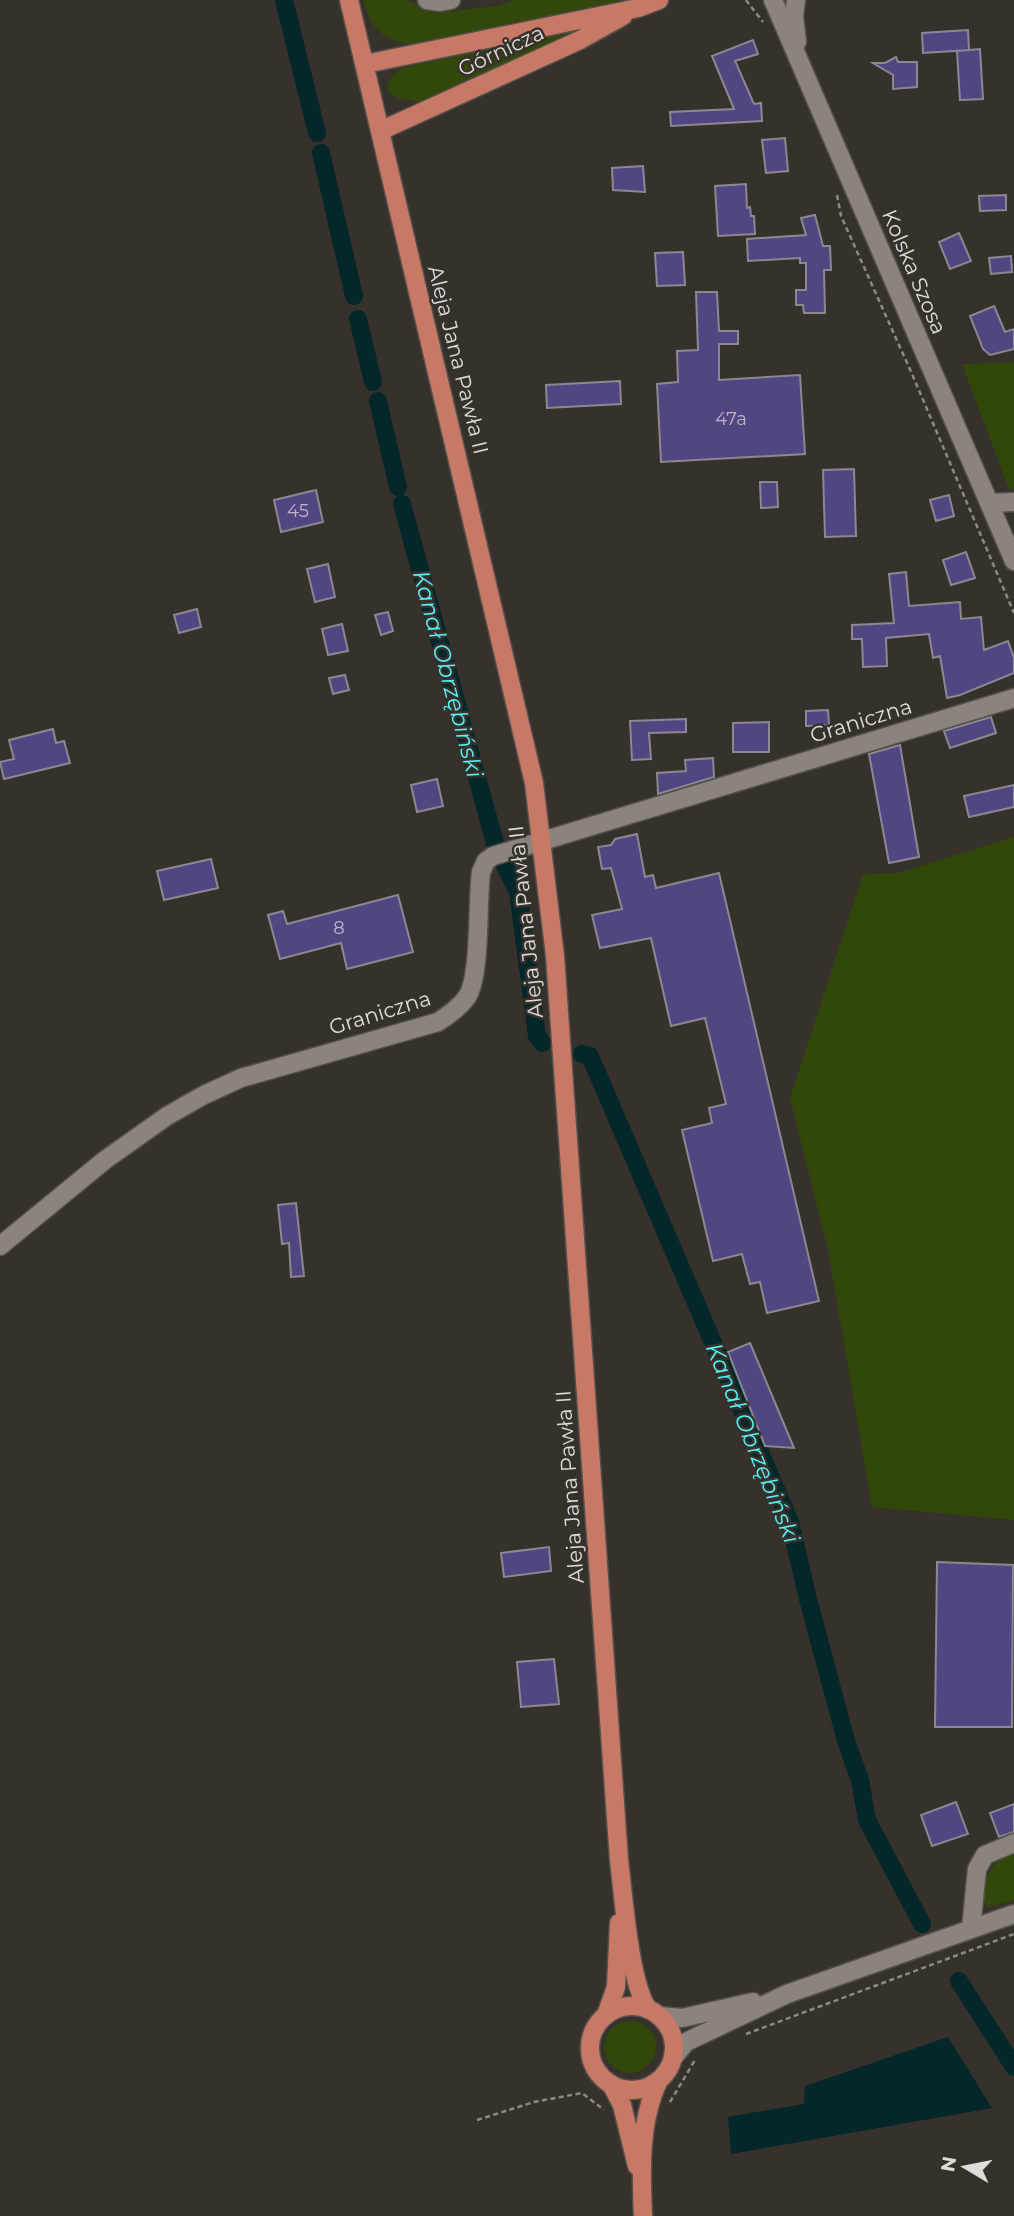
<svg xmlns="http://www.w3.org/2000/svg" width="1014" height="2216" viewBox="0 0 1014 2216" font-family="Montserrat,sans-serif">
<rect width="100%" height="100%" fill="#37312c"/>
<path fill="#31480a" d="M363 0H406L435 13 497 6 514 0H622L412 45C383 40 370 28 363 0Z
M589 25 429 100C403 105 366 92 403 68Z
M1014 362V489H1009L962 364Z
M1014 837V1520L872 1507 828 1250 790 1098 863 874 898 873Z
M1014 1853V1900L990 1907 981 1901C987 1874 987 1864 1014 1853Z
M604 2047a26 26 0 1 1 52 0a26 26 0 1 1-52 0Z"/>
<path fill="#042729" d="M948 2037 992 2108 731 2154 728 2117 804 2104 805 2086Z"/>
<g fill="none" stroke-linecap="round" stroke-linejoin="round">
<path stroke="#042729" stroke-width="18" d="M284 0 317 133
M321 153 354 296
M358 319 373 382
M378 401 398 487
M402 504 495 843
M504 864 518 892 537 1036 542 1043
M582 1054 590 1056 790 1522 808 1599 846 1741 860 1780 867 1820 922 1924
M959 1981 1014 2067"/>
</g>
<path fill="#514682" stroke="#8a8991" stroke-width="2" d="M968 30 969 50 923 53 922 33Z
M753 40 758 54 735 61 754 104 761 103 762 121 671 126 670 112 734 109 712 56Z
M980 49 983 99 960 100 957 51Z
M896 57 898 62H917V87L893 89V75L873 63H885Z
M785 138 788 171 766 173 762 140Z
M643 166 645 192 613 190 612 168Z
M746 184 747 208 750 207 751 216H754L755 234 718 236 715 186Z
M1006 195V210L980 211 979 196Z
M815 215 823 246H830L831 270H824L825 313H804L803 305H796V290H806V263H800V258L748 261 747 239 806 235 801 218Z
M959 233 971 261 950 269 939 242Z
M683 252 685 285 657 286 655 253Z
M1011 256 1012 272 991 274 989 258Z
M696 292H717L719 331H738V344H719V380L800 375 805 454 661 462 657 384 678 382 677 351 698 350Z
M994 306 1005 332 1014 329V349L990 355 983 349 970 316Z
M620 381 621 404 547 408 546 385Z
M854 469 856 536 825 537 823 470Z
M760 482H777L778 507 761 508Z
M316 490 323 522 281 532 274 500Z
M949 495 954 516 936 521 930 500Z
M966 552 975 578 951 585 943 560Z
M328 564 335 597 315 602 307 569Z
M906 572 909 606 960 602 961 619 981 617 984 650 1008 641 1014 658V673L960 695 947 698 940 656 933 658 929 634 886 638 887 666 863 667 862 639H852V625L894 623 889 574Z
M197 609 201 627 179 633 174 615Z
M388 612 393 631 381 635 375 615Z
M342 624 348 651 328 655 322 629Z
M345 675 349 690 333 694 329 678Z
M828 710 829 725 806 726V711Z
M991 717 996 733 950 748 944 731Z
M686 719V732L649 733 651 759 632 760 630 721Z
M769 722V752H733V723Z
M53 729 56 743 64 741 70 763 4 779 0 762 14 759 9 740Z
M900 745 919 857 889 863 869 754Z
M713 758 714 777 658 794 657 773 686 771 685 760Z
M437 779 443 806 417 812 411 785Z
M1014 785V807L969 817 964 796Z
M637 834 645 877 653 875 656 888 719 873 819 1301 767 1313 760 1282 750 1284 742 1254 713 1261 682 1130 712 1123 709 1108 726 1104 705 1018 671 1026 651 938 600 948 592 915 622 909 611 868 602 869 598 847 611 845 615 839Z
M211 859 218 888 164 900 157 871Z
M398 895 413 952 347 969 341 943 280 959 268 915 283 911 287 924Z
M296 1203 304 1276 291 1277 289 1243 282 1244 278 1205Z
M750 1343 794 1448 765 1446 728 1352Z
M549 1547 551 1571 504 1577 501 1553Z
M937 1562 1013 1565 1012 1727H935Z
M554 1659 559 1704 521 1707 517 1662Z
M956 1802 968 1834 932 1846 921 1815Z
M1014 1804V1832L999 1837 990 1813Z"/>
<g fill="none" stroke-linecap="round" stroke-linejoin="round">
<g stroke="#54504c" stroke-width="21">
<path id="minor" d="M427 0 440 2 451 0
M773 0 1014 561
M796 0 794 16 797 42
M991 503 1014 502
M0 1246 105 1160 167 1116 204 1095 241 1078 438 1022C449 1015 459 1008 467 997 481 976 477 902 481 872L486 861 493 856 1014 698
M971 1929 977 1869 985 1855 1014 1843
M659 2016 682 2018 753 2002
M673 2058 686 2042 787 1994 1014 1914"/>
</g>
<g stroke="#54504c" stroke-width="21">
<path id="major" d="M349 0 534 783 555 956 619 1860C623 1892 630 1988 649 2010
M365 64 638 8 659 0
M380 131 580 40 623 16
M590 2048a42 42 0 1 1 84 0a42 42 0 1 1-84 0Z
M606 2015 616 1987 619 1923
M611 2084 622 2105 637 2166
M643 2216C641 2171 639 2121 659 2080"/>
</g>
<path stroke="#8e8985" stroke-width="2.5" stroke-dasharray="5 3.5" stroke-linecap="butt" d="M746 0 763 22
M837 195 841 216 912 374 1014 613
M746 2034 1014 1934
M670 2102 695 2060
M477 2120 534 2102 582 2093 604 2110"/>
<use href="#minor" stroke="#8b837e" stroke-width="18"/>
<use href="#major" stroke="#c87965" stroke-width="18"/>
</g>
<g text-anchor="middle" stroke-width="5" stroke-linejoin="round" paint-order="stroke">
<g font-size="18" fill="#bcb6c3">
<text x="731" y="425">47a</text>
<text x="298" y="517">45</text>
<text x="339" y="934">8</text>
</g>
<g font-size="21" fill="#e0dcd9" stroke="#37312c">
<text transform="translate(501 51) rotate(-25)" y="7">Górnicza</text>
<text transform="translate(914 272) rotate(67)" y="7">Kolska Szosa</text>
<text transform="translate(458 360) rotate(76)" y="7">Aleja Jana Pawła II</text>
<text transform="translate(861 721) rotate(-17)" y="7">Graniczna</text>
<text transform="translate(526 922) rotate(-96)" y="7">Aleja Jana Pawła II</text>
<text transform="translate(380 1013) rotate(-17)" y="7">Graniczna</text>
<text transform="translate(570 1487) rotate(-94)" y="7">Aleja Jana Pawła II</text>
</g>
<g font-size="23" font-style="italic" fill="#57f2f7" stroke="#37312c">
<text transform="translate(448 674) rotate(75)" y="8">Kanał Obrzębiński</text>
<text transform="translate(753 1443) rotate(68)" y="8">Kanał Obrzębiński</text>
</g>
</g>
<g transform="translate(965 2167) rotate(280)" stroke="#37312c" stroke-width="5" paint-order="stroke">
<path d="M0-5L12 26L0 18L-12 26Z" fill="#e0dcd9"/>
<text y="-10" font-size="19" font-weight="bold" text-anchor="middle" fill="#e0dcd9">N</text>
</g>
</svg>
